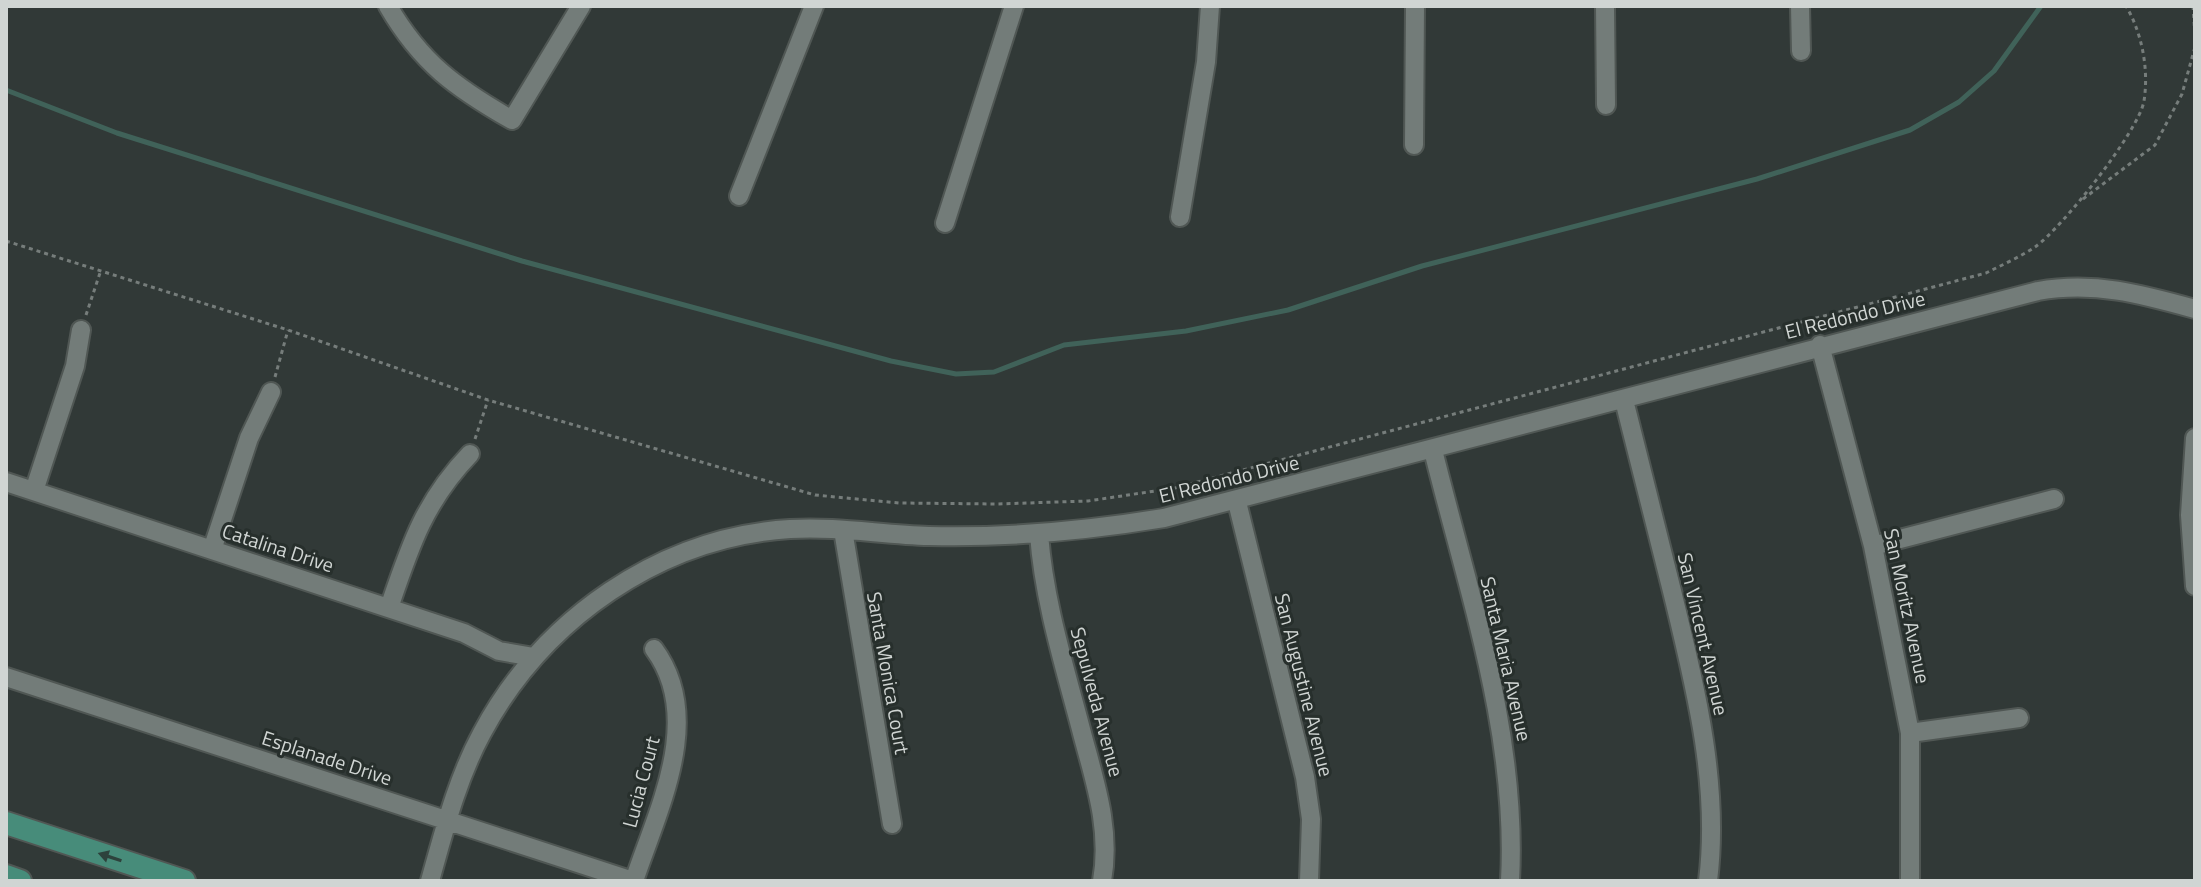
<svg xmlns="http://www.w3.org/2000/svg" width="2201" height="887" viewBox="0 0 2201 887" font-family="'Titillium Web',sans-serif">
<rect width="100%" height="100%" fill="#313937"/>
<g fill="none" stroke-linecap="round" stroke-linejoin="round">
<path stroke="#406259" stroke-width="5" d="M6 90 117 133 522 261 891 361 956 374 994 372 1064 345 1186 331 1288 310 1422 266 1757 179 1910 130 1959 102 1994 71 2041 6"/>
<g stroke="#505754" stroke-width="22">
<path id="minor" d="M388 6C421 63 456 88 512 120L581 6
M1605 6 1606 105
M1800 6 1801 51
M1414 145 1415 6
M739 196 814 6
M1180 217 1206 62 1210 6
M945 223 1014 6
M1820 345 1873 546 1910 733V881
M1624 400C1640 464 1656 527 1672 591 1695 686 1720 783 1708 881
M2195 438 2190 515 2195 586
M1433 450C1468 592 1518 734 1510 881
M6 482 464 633 499 651 534 657
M34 491 75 366 81 330
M1237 502 1305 777 1311 819 1309 881
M843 530 892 824
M1039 534C1044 603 1066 671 1083 737 1096 785 1111 831 1102 881
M1873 546 2054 499
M212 550 249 438 271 392
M389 608C410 546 424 502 470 454
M6 677 633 881
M1910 733 2019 718
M430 881C444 831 457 779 482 733 543 619 660 537 790 529 837 526 883 535 929 536 1009 538 1085 531 1164 518L2038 291C2094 281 2141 294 2195 309
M634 881C658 809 705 718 654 649"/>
</g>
<g stroke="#505754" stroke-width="26">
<path id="major" d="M6 823 184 881
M6 876 20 881"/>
</g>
<path stroke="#767d7b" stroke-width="3" stroke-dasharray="4 4" stroke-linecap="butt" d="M2193 6 2195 36
M2083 199 2155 145 2182 94 2195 47
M6 241 288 330 488 400 815 495 899 503 996 504 1088 501 1175 488 1986 273C2002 265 2020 257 2035 247 2061 229 2139 131 2144 101 2149 69 2142 33 2126 6
M86 315 100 273
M275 377 288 330
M475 439 488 400"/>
<use href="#minor" stroke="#737c79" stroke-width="18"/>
<use href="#major" stroke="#478c7a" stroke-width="22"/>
</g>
<defs><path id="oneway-solid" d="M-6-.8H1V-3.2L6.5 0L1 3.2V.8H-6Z" transform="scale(2)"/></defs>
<use fill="#2d423c" href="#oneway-solid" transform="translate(110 857) rotate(-162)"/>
<g text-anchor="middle" stroke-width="6" stroke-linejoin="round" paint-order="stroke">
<g font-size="20" fill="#d0d5d3" stroke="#272f2c">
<text transform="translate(1855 315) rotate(-14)" y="7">El Redondo Drive</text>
<text transform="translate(1229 479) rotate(-14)" y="7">El Redondo Drive</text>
<text transform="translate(278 548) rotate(18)" y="7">Catalina Drive</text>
<text transform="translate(1907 606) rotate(78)" y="7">San Moritz Avenue</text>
<text transform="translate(1703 634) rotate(77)" y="7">San Vincent Avenue</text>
<text transform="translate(1506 659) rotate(77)" y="7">Santa Maria Avenue</text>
<text transform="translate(888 673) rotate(80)" y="7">Santa Monica Court</text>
<text transform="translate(1304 685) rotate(76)" y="7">San Augustine Avenue</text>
<text transform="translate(1097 702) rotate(75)" y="7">Sepulveda Avenue</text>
<text transform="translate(327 758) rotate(18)" y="7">Esplanade Drive</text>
<text transform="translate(641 782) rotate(-75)" y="7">Lucia Court</text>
</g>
</g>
<rect width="2201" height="887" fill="none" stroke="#d0d5d3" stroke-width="16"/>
</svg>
